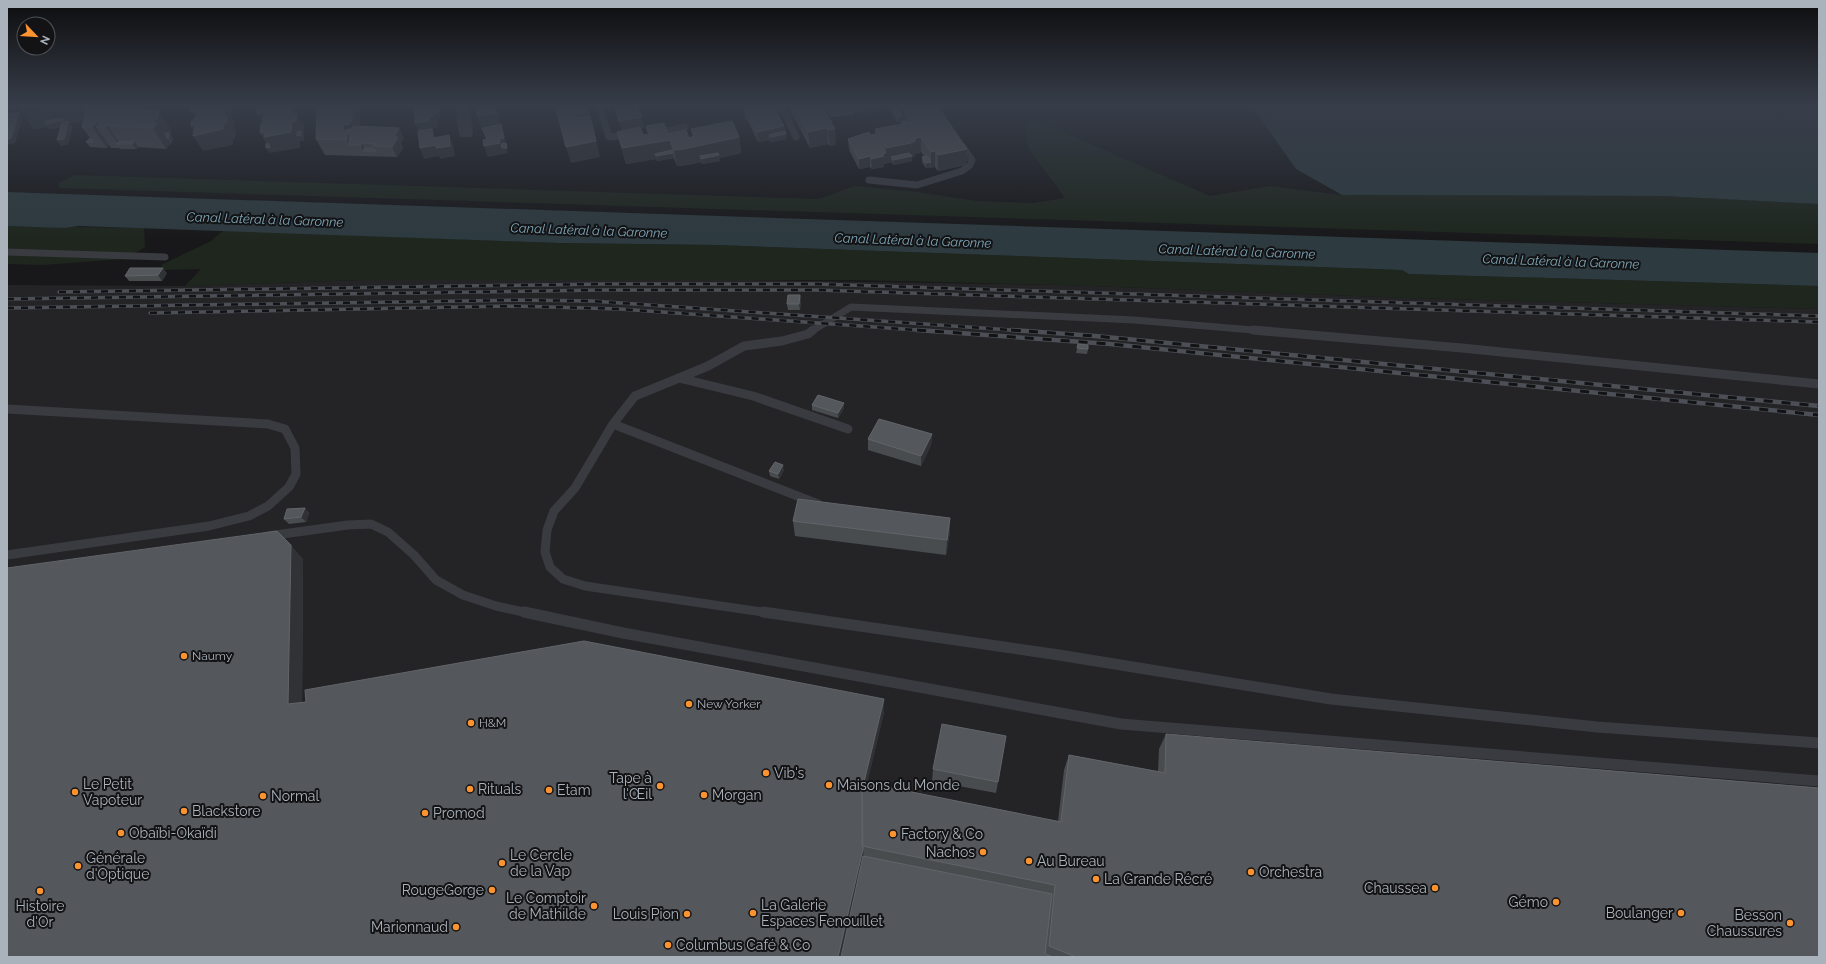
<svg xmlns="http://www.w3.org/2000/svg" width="1826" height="964" viewBox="0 0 1826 964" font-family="Raleway,sans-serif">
<rect width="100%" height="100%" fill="#18181a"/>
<path fill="#242427" d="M686 279 1062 285 1409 298 1819 309V957H7V285L185 286 362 280Z"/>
<path fill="#1e261e" d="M1038 121 1210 196 1270 186 1342 195 1662 196 1819 204V244L59 188 58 183 75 175 818 199 855 186 910 191 977 201 1033 203 1065 198 1028 148 1025 125Z
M7 226 144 228 145 247 125 259 42 265 7 264Z
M224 230 560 243 717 245 1402 270 1410 274 1819 286V309L1409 298 1062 285 856 280H362L185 286 201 269 163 270 161 265 211 241Z"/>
<path fill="#2d3a3f" d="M1251 105H1819V204L1662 196 1342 195 1296 169Z
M7 192 1819 253V286L1409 274 1402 270 717 245 560 243 79 226 64 228 7 226Z"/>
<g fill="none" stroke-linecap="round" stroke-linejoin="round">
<path stroke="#393b40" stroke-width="7" d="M599 105 609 137 630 135
M781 105 796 137
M657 133 685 127
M869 180 917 185 962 171 970 165 972 160 962 146
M7 252 165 257
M812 331 851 307 1134 320 1265 331"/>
<path stroke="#393b40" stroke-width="9" d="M1253 330 1462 348 1819 384
M679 378 708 366 744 346 782 341 808 334 813 330
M7 409 268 424 285 429 295 448 296 474 289 487 268 506 249 516 209 526 7 555
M613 424 818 504
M268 536 348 525 371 524 388 532 414 555 436 580 463 595 496 606 528 613
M769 613 585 586 563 579 550 567 545 552 547 530 554 511 575 488 613 424 635 396 679 378 753 396 848 429"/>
<path stroke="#393b40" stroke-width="11" d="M524 612 623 633 1121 724 1819 781
M763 612 1059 655 1331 699 1597 727 1819 743"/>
<path fill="#393b40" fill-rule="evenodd" d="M455 105H469L473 134 471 137H461L459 134Z"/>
<path fill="#474a50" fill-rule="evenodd" d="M7 105H18L15 108 7 111Z"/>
<g stroke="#4c4f55" stroke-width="3.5">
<path id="rail-far1" d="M59 292 602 284H817L1819 316
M7 299 601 290H816L1819 322
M7 308 518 300 592 301 1026 331
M150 313 515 306 620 309 931 331"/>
</g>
<g stroke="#4c4f55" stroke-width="4.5">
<path id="rail" d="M917 330 1110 344 1819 415
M1011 330 1095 336 1819 406"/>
</g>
<use href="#rail-far1" stroke="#131315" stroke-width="2.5" stroke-dasharray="7" stroke-linecap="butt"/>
<use href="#rail" stroke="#131315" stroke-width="3" stroke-dasharray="9" stroke-linecap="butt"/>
</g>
<path fill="#494c4f" d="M20 105H140V108L141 109 158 110 171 130V136L173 138 172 143H171L166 149 138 147 136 149H120L119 148H111L109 145 107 148 90 147 86 142 90 138 82 127 83 120 69 123 72 127 68 144 61 146 57 140 61 127 49 129 47 127 34 129Z
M614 105H638L644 127 641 128 643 135 648 134 646 126 668 134 689 138 693 137 691 129 739 137 741 153 719 158 720 161 702 164 701 162 688 165 677 166 674 158 657 161 656 159 626 164 617 132 622 131Z
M791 105H822L836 145 830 146 828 144 810 148 791 112Z
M824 105H937L967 153 968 161H966V165L938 171 935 167 926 168 922 162V157L924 156 921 152 915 154V156L912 158V161L893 165 892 162 884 164V167L872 169 870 167 859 169 849 150 848 139 875 134V129L901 124V122H902V121L897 122 891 112V106H892V105L882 107V106H881V110L863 114 861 111 854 113V115L831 117Z
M744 108 784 126 786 139 771 142 770 140 758 142 748 121 745 118Z
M360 109V126L404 138 401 143 403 148 397 157 325 155 316 139Z
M167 273 162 281H129L125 276Z
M800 295 801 301 800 310H788L787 304Z
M1078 344 1088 349 1087 354 1076 353Z
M812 405 844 408 838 418 812 410Z
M932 434 931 445 921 466 868 450V439Z
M784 470 779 479 770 476 769 471Z
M305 508 309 513 306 522 289 524 284 519Z
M950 518V532L946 555 795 536 793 521Z
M303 559 302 702 884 699V712L867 783 1058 821 1064 770 1069 755 1158 771 1159 749 1166 734 1819 957H7Z
M1006 736 996 793 932 781 933 769Z"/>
<path fill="#313235" d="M40 105H101L98 118 69 123 72 127 68 144 61 146 57 140 67 126 49 129 47 127 34 129 18 109Z
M120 105H140V108L141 110 119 108Z
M188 105 220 107V105H233L231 115 235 122 234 129 236 132 235 139H233V145L203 151 193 136 196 135 191 126 195 119 191 112H192Z
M286 105H298V118L301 125 302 121 304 127V141H300V148L269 153 266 148 268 147 260 133 285 109Z
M352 105H358L360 109V136L349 145 343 131V125Z
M433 105H434L437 113 438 107 440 112V118H437L438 127 433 128V132L436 139 449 135 453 145 455 156 440 159 439 156 424 159 420 148 433 138 420 134 415 123 429 117Z
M495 105H497L500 123 481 127 477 116Z
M853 105H856L857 112 854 113Z
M856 105H892L882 107V106H881V110L863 114V108L861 106V111L857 112Z
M909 105H934L904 110 905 122H902V107Z
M634 106 638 107 644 127 622 132 619 121Z
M158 110 171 130V136L173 138 172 143 169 138H167L171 143 166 149 153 128 152 123Z
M19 112 23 117 15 143 7 145V139Z
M264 112 266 129 257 114Z
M589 112 594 131 600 157 571 163 566 147 580 134 574 115Z
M902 116V121L897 122V117Z
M97 122 101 127H96L109 145 107 148 92 127Z
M501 124 504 135 508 153 488 157 484 146 499 139Z
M108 126 120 144H118L106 127Z
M784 126 786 139 771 142 769 135 770 140 758 142 757 132Z
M399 128 404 138 401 143 403 148 397 157 392 147 394 137Z
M827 128 828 144 810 148 808 132Z
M835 129 836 145 830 146 828 130Z
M739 137 741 153 719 158 720 161 702 164 700 156 701 162 688 165 677 166 674 150Z
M921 137V152L915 154V156L912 158V161L893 165V160L891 157 892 162 884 164V167L872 169 871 159 882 154 886 153V148L915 138Z
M670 140 674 158 657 161 655 154 656 159 626 164 622 148Z
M134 141 138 147 136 149 132 144Z
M362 143 366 151H363L361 145Z
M967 149V156L969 155 968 161H966V165L938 171V155Z
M935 151V167L931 168V152Z
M870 156V167L859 169V159Z
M931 162 930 167 926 168V163Z
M163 268 167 273 162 281 158 275Z
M800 295 801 301 800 310 799 304Z
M844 403V408L838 418V413Z
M932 434 931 445 921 466V456Z
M783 465 784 470 779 479 778 474Z
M305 508 309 513 306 522 301 517Z
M950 518V532L946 555 947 540Z
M291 545 303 559 302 716 288 704Z
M884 699V712L864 797 863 786Z
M863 849 864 859 842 957H838Z"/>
<path fill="#54575b" stroke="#61656a" d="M20 105H40L18 109Z
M87 105H120L119 108 158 110V118L152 123H157L153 128 108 126 106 127H96L101 122H97L92 127H82Z
M138 105 137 109H132L133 106Z
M192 105H220V107L226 106 224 117 227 116 226 123 224 124 223 129 193 136 195 125 191 126 192 120 195 119 197 111 191 112Z
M257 105H286L285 109 292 108V115L296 114V121H292L291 132 264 137 265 133H260L261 124 263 123 264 112 257 114Z
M317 105H352V121L349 124 343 125V131H347V140L316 139Z
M414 105H433V116L429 117V121L415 123Z
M476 105H495L496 113 477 116Z
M555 105H586L589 112 574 115 575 118 590 116 596 141 566 147Z
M614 105H638V107L636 108 638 113H641L642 117 619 121Z
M757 105H773L784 126 757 132 747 110 744 108Z
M794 105H822L835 129 828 130 827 128 808 132Z
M829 105H850L830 107Z
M866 105H879L863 108 861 106Z
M901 105H909L902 107Z
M930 105H937L967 149 938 155 935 151 931 152 921 137 915 138V141L911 143 886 148 875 129 909 123 912 122 904 110Z
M891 106H895L902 116 897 117Z
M435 107H438V113H435Z
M19 112 11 138 7 139V114Z
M64 118V120L45 124V121Z
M68 121 64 139 57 140 62 123Z
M732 121 739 137 684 149 674 150 670 140 622 148 617 132 640 127 643 135 649 134 646 126 664 123 668 134 686 130 689 138 694 136 691 129Z
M905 121 906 124H902L901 122Z
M501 124 504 138 499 139 500 143 484 146 483 140 487 139 482 128Z
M354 126 399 128 394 137H398L392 147 373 146 375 144 362 143 361 145H349L350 136 347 131H346V130L351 129Z
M432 129 433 138 449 135 450 146 436 148V145L420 148 418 131Z
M301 131V135L297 136V132Z
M785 131 786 134 770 137 769 135Z
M869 132 871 135 875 134 886 153 882 154 884 156 871 159 870 156 859 159 848 139Z
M166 133H169V138H167L165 134Z
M90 138 93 142H86Z
M134 141 132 144H116L118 142Z
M268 143 270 147 266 148V144Z
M506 143 507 148H502L501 144Z
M365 148 374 149 376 151H363Z
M672 150 673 153 656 156 655 154Z
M718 153 719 155 701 159 700 156Z
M909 153 912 156 893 160 891 157Z
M927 156 931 162 926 163 922 157Z
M130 268H163L158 275 125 276Z
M788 295H800L799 304H787Z
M1078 344 1088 345V349L1077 348Z
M818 395 844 403 838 413 812 405Z
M879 419 932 434 921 456 868 439Z
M775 462 783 465 778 474 769 471Z
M798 499 950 518 947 540 793 521Z
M305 508 301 517 284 519 287 509Z
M277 531 291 545 288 704 306 702 305 690 584 641 884 699 864 782H862L863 849 838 957H7V568Z
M942 724 1006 736 998 782 933 769Z
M1166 734 1819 788V957H1076L1049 946 1055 885 862 846V782L1061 822 1069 755 1165 773Z
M863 856 1052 894 1045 954 1053 957H841Z"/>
<linearGradient id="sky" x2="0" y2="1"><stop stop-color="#0d0d0e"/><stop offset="0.44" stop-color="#373d49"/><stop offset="1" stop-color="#373d49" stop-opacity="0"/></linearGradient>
<rect width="1826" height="240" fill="url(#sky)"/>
<g fill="#fb9330" stroke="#131315" stroke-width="1.5">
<circle cx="184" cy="656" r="4"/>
<circle cx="689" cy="704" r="4"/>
<circle cx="471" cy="723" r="4"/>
<circle cx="766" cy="773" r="4"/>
<circle cx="829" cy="785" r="4"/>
<circle cx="660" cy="786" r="4"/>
<circle cx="470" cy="789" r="4"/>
<circle cx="549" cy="790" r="4"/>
<circle cx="75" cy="792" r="4"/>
<circle cx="704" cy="795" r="4"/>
<circle cx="263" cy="796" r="4"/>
<circle cx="184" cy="811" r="4"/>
<circle cx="425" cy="813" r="4"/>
<circle cx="121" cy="833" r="4"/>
<circle cx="893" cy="834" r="4"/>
<circle cx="983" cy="852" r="4"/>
<circle cx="1029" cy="861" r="4"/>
<circle cx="502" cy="863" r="4"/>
<circle cx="78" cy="866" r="4"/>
<circle cx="1251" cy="872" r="4"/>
<circle cx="1096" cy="879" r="4"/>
<circle cx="1435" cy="888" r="4"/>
<circle cx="492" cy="890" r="4"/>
<circle cx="40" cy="891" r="4"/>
<circle cx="1556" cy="902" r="4"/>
<circle cx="594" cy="906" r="4"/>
<circle cx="753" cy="913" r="4"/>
<circle cx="1681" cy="913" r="4"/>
<circle cx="687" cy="914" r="4"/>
<circle cx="1790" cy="923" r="4"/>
<circle cx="456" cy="927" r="4"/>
<circle cx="668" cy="945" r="4"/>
</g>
<g text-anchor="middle" stroke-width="4" stroke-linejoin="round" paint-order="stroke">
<g font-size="12" fill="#aab2bb" stroke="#131315" text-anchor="start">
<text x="192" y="660">Naumy</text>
<text x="697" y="708">New Yorker</text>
<text x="479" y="727">H&amp;M</text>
</g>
<g font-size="13" font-style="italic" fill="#7fa7b7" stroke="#131315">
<text transform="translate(265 219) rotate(2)" y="5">Canal Latéral à la Garonne</text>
<text transform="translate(589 230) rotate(2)" y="5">Canal Latéral à la Garonne</text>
<text transform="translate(913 240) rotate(2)" y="5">Canal Latéral à la Garonne</text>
<text transform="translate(1237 251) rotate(2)" y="5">Canal Latéral à la Garonne</text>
<text transform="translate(1561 261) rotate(2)" y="5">Canal Latéral à la Garonne</text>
</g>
<g font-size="14" fill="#aab2bb" stroke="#131315" text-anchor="start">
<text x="774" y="778">Vib's</text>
<text x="652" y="783" text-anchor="end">Tape à<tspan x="652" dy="16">l'Œil</tspan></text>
<text x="83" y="789">Le Petit<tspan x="83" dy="16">Vapoteur</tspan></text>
<text x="837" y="790">Maisons du Monde</text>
<text x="478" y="794">Rituals</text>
<text x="557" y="795">Etam</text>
<text x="712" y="800">Morgan</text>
<text x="271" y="801">Normal</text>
<text x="192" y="816">Blackstore</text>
<text x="433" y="818">Promod</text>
<text x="129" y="838">Obaïbi-Okaïdi</text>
<text x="901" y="839">Factory &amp; Co</text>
<text x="975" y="857" text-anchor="end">Nachos</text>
<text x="510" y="860">Le Cercle<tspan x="510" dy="16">de la Vap</tspan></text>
<text x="86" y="863">Générale<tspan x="86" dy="16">d'Optique</tspan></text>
<text x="1037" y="866">Au Bureau</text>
<text x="1259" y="877">Orchestra</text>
<text x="1104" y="884">La Grande Récré</text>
<text x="1427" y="893" text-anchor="end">Chaussea</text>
<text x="484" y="895" text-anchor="end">RougeGorge</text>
<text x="586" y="903" text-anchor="end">Le Comptoir<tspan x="586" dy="16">de Mathilde</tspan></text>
<text x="1548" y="907" text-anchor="end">Gémo</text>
<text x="761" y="910">La Galerie<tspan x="761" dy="16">Espaces Fenouillet</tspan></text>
<text x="40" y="911" text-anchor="middle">Histoire<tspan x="40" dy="16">d'Or</tspan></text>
<text x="1673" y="918" text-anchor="end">Boulanger</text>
<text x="679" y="919" text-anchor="end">Louis Pion</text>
<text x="1782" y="920" text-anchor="end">Besson<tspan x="1782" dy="16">Chaussures</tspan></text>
<text x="448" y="932" text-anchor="end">Marionnaud</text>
<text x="676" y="950">Columbus Café &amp; Co</text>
</g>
</g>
<rect width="1826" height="964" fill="none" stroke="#aab2bb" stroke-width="16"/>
<g transform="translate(36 36) rotate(115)"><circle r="19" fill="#131315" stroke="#4f5357"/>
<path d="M0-3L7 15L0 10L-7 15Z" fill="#fb9330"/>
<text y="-6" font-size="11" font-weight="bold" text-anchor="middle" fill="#aab2bb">N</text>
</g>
</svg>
